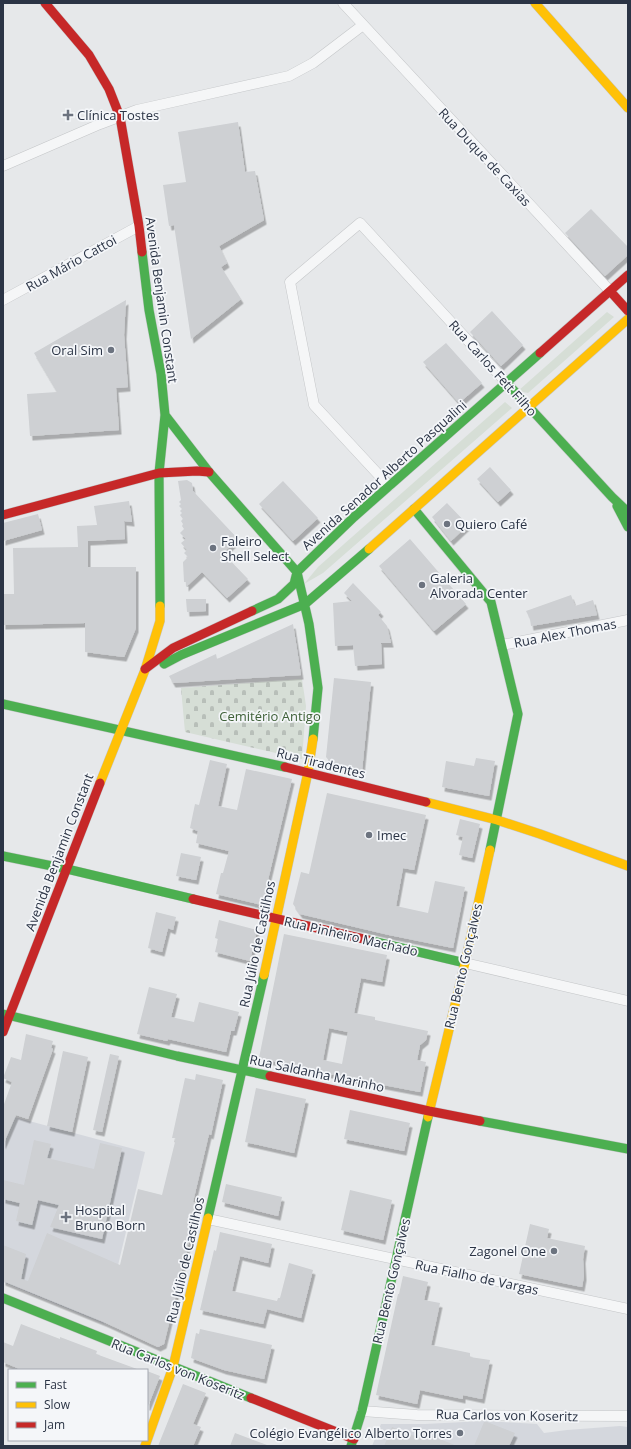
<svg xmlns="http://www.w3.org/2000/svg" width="631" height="1449" viewBox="0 0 631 1449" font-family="'Open Sans',sans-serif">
<defs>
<pattern id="cemetery-stones" width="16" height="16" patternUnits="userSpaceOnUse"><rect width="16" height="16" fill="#d6ded6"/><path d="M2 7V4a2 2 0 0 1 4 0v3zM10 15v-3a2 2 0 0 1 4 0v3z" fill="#b8bfb9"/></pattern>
<filter id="shadow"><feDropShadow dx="2.5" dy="4.5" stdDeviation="0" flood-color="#0004"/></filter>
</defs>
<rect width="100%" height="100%" fill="#e6e8ea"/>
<path fill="#d4d7dd" d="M3 1114 145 1152 104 1324 3 1282Z
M484 1421 537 1424 544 1433 567 1430 620 1426 628 1427V1446H372L381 1424H425Z"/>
<path fill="#d6ded6" d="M607 312 614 317 528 393 518 391Z
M505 402 512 408 323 573 304 584 318 567Z"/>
<path fill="url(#cemetery-stones)" d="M302 679 306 706 302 759 185 732 181 688Z"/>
<path fill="#ced0d3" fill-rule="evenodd" filter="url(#shadow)" d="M238 122 245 172 255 171 264 220 219 246 227 263 221 267 241 299 191 339 174 225 169 226 163 185 186 182 178 132Z
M591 209 628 247V255L605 276 565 233Z
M126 300 124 335 128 387 116 388 119 430 30 436 27 394 57 392 34 353Z
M492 311 523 345 501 366 470 332Z
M446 343 482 383 459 403 423 362Z
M490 467 511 490 498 502 477 479Z
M187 480 192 483 193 491 238 539 223 553 248 579 227 598 202 572 186 587V582H184L183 562 188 557 184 553 187 550 181 543 186 539 180 533 184 529 182 526 183 524 181 521 183 519 180 515 182 513 180 511 182 509 179 506 181 504 179 502 181 500 178 481Z
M283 481 318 518 293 541 259 504Z
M129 501 132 522 124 521 125 539 88 541V567H136V628L124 657 85 652V623L3 625V594H14L13 548 78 547 77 526 97 525 94 506Z
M447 503 468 525 451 541 432 517Z
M38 514 42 530 3 541V523Z
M410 539 466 604 434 631 379 566Z
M353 583 381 612 378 615 387 626 391 643H381L382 664 355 666 353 645 335 646 333 603 352 601 344 593Z
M571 595 575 606 593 600 597 615 531 626 530 619 526 611Z
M186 599H206V611L187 612Z
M293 624 301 675 173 683 169 676 216 654 217 659Z
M334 678 371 682 362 771 335 768 326 757Z
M476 758 495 761 489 796 442 787 446 761 474 766Z
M210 760 227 764 218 806 237 810 246 769 292 779 262 905 216 894 221 873H223L229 851 196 843 198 831 190 828 195 804 199 805Z
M327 793 426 815 414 870 403 868 396 906 428 913 435 881 465 887 453 948 389 935 300 914 293 904 301 872 309 874Z
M460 819 480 824 472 858 459 855 463 837 456 835Z
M181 853 201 857 196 880 176 876Z
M156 912 176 917 173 930 168 928 162 952 148 948Z
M219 920 257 930 250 961 215 952 218 939 215 938Z
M284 934 387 955 382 982 361 978 354 1013 375 1017V1020L428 1031 426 1040 420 1045 417 1060 426 1062 420 1092 357 1080 259 1058ZM329 1028 348 1032 342 1064 323 1060Z
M149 987 177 994 171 1017 194 1022 199 1002 239 1012 234 1031H231L226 1052 168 1039 167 1041 137 1034Z
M26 1034 53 1041 51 1048 53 1049 28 1119 16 1115 3 1145V1107L12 1082 3 1078 11 1057 21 1060Z
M63 1051 88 1057 72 1132 47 1126Z
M110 1054 119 1056 102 1132 93 1130Z
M196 1074 223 1080 211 1135 209 1134 193 1202 198 1204 164 1344 158 1347 106 1323 3 1281V1245L26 1254 21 1279 28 1281 47 1233 120 1265 138 1189 162 1195 176 1138H172L185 1078 195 1080Z
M256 1088 306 1099 294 1153 245 1142Z
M350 1110 410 1123 404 1151 344 1139Z
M34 1140 51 1144 47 1158 94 1169 100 1143 122 1148 102 1239 50 1227 59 1205 38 1200 32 1225 16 1221 20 1203 3 1199V1180L24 1185Z
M226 1184 282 1197 278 1216 222 1202Z
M350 1190 392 1200 383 1240 341 1230Z
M530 1224 549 1229 547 1238 585 1246 583 1259 584 1276 582 1287 519 1274Z
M220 1232 272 1244 268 1263 240 1256 232 1291 277 1301 278 1298H280L289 1263 313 1270 301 1318 267 1309 263 1324 200 1310 214 1250 216 1251Z
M403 1276 428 1282 424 1300 440 1303 431 1345 470 1353V1357L490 1360 482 1399 463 1395V1399L420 1390 417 1404 376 1395 398 1294H399Z
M21 1324 60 1339V1337L97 1351 96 1354 137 1369V1370H22L3 1362V1342L13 1346Z
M200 1329 272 1345 264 1379 224 1370 191 1358 196 1333 199 1334Z
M147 1371 160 1376 148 1406H147Z
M183 1384 206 1393 193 1424 201 1427 193 1446H158Z
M484 1422H487L515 1433 509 1446H474Z
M392 1427 422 1439 425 1433 457 1446H384Z
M235 1433 267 1445V1446H230Z"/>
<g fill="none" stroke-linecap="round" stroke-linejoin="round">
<g stroke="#c4c6c8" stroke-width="11">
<path id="street" d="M343 3 610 291
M3 166 100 124 137 110 289 76 313 63 363 25
M3 300 139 226
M389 486 314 405 290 282 360 223 506 382
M502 645 628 620
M465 963 628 1001
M208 1219 628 1309
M362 1411 417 1415 628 1416"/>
</g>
<g stroke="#c4c6c8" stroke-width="10">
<path id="fast" d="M142 252 149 310 161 374 165 415 159 473 160 606
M506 382 612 497 628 512
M165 415 209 472 297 572 309 624 318 688 313 739
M617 506 628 527
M414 509 491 602 518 714 490 850
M252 611 278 599 294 584 297 572 354 517 540 353
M164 664 181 655 305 604 369 549
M3 704 285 767
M3 856 67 869 193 899
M368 940 465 963
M3 1014 177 1056 270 1076
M480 1121 628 1149
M208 1218 264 975
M3 1298 251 1398
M351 1446 362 1411 428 1117"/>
</g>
<g stroke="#c4c6c8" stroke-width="10">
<path id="slow" d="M535 3 628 108
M369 549 628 319
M100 783 145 670 160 621V606
M426 802 497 820 540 834 628 866
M264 975 308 772 313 739
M428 1117 465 963 490 850
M145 1446 173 1367 208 1218"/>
</g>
<g stroke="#c4c6c8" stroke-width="10">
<path id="jam" d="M45 3 89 55 109 89 120 117 139 226 142 252
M610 291 628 311
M540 353 628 275
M3 515 159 473 197 471 209 472
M145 669 173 648 252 611
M285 767 426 802
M193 899 368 940
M3 1032 100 783
M270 1076 429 1111 480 1121
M251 1398 354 1439"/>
</g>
<use href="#street" stroke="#f5f6f7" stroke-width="10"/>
<use href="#fast" stroke="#4caf50" stroke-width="9"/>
<use href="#slow" stroke="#ffc107" stroke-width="9"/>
<use href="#jam" stroke="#c62828" stroke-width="9"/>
</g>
<g fill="#6c737f" stroke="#f4f6f9" stroke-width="1.5">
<path d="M66 109h4v4h4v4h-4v4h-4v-4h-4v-4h4z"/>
<circle cx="111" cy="350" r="4"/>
<circle cx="447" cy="524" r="4"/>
<circle cx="213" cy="548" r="4"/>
<circle cx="422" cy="585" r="4"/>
<circle cx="369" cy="835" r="4"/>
<path d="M64 1211h4v4h4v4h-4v4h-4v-4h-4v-4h4z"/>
<circle cx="554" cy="1251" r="4"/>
<circle cx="460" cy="1433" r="4"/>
</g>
<g text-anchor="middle" stroke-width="3.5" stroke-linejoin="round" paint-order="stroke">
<g font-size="13" fill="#2b3445" stroke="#f4f6f9" text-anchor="start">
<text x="77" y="120">Clínica Tostes</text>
<text x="103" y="355" text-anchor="end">Oral Sim</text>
<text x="455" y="529">Quiero Café</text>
<text x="221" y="546">Faleiro<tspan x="221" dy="15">Shell Select</tspan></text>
<text x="430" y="583">Galeria<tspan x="430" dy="15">Alvorada Center</tspan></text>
<text x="377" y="840">Imec</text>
<text x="75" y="1215">Hospital<tspan x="75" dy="15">Bruno Born</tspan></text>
<text x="546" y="1256" text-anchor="end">Zagonel One</text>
<text x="452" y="1438" text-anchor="end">Colégio Evangélico Alberto Torres</text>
</g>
<g font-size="13" fill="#2b3445" stroke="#f4f6f9">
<text transform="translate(485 157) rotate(47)" y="5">Rua Duque de Caxias</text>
<text transform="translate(71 263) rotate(-29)" y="5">Rua Mário Cattoi</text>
<text transform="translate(162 300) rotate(82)" y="5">Avenida Benjamin Constant</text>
<text transform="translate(493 368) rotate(48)" y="5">Rua Carlos Fett Filho</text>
<text transform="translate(384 475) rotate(-42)" y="5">Avenida Senador Alberto Pasqualini</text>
<text transform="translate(565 633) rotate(-11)" y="5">Rua Alex Thomas</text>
<text transform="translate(321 763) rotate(14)" y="5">Rua Tiradentes</text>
<text transform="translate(59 852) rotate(-69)" y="5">Avenida Benjamin Constant</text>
<text transform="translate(351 936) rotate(13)" y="5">Rua Pinheiro Machado</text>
<text transform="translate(257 944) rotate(-78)" y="5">Rua Júlio de Castilhos</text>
<text transform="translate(463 966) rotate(-77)" y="5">Rua Bento Gonçalves</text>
<text transform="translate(317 1073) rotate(12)" y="5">Rua Saldanha Marinho</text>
<text transform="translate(185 1260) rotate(-77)" y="5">Rua Júlio de Castilhos</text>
<text transform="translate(477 1277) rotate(12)" y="5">Rua Fialho de Vargas</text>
<text transform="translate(391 1281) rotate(-77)" y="5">Rua Bento Gonçalves</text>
<text transform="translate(178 1369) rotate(22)" y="5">Rua Carlos von Koseritz</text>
<text transform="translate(507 1415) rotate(1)" y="5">Rua Carlos von Koseritz</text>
</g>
<g font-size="13" fill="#3f6138" stroke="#f4f6f9">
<text x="270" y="721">Cemitério Antigo</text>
</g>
</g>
<rect width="631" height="1449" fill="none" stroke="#2b3445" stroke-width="8"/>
<rect x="8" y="1369" width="140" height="72" fill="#f4f6f9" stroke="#a4a8b1"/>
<rect x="16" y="1382" width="20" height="6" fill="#4caf50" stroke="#a4a8b1"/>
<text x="44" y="1389" font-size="12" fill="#2b3445">Fast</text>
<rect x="16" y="1402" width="20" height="6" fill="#ffc107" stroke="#a4a8b1"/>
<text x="44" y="1409" font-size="12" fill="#2b3445">Slow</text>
<rect x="16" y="1422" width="20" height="6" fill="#c62828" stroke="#a4a8b1"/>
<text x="44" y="1429" font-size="12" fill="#2b3445">Jam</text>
</svg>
